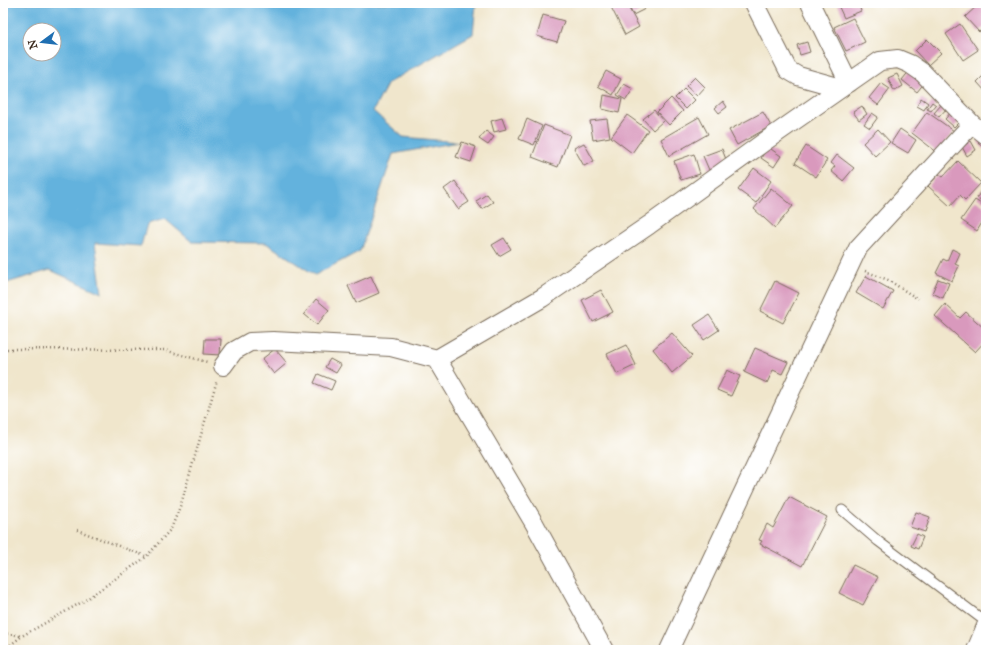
<svg xmlns="http://www.w3.org/2000/svg" width="989" height="653" viewBox="0 0 989 653" font-family="'IM FELL Great Primer',serif">
<rect width="100%" height="100%" fill="#fff"/>
<filter id="ink" filterUnits="userSpaceOnUse"><feTurbulence type="fractalNoise" baseFrequency=".025" numOctaves="2"/><feDisplacementMap in="SourceGraphic" scale="8" xChannelSelector="R" yChannelSelector="G"/><feConvolveMatrix kernelMatrix="1 2 1 2 8 2 1 2 1" color-interpolation-filters="sRGB"/></filter>
<filter id="wash" filterUnits="userSpaceOnUse"><feTurbulence type="fractalNoise" baseFrequency=".012" numOctaves="4" result="noise"/><feDisplacementMap in="SourceGraphic" scale="16" xChannelSelector="R" yChannelSelector="G"/><feGaussianBlur stdDeviation="0.9" result="paint"/><feColorMatrix in="noise" values="0 0 0 0 0 0 0 0 0 0 0 0 0 0 0 0 0 1.4 0 .05"/><feComposite in="paint" operator="in"/></filter>
<g filter="url(#wash)">
<rect width="100%" height="100%" fill="#f0e6cc"/>
<path fill="#64b2dd" stroke="#506e7e" fill-rule="evenodd" d="M3 3H476L473 34 388 83 373 111 403 137 458 142 393 154 360 251 315 275 266 243 192 242 165 219 147 224 141 246 95 243 102 293 50 270 3 284ZM30 30H54V54H30Z"/>
<g id="blocks">
<path fill="#d999bd" d="M614 3H626L639 27 625 35 610 5Z
M627 3H642L645 9 633 15Z
M837 3H858L861 11 844 18Z
M979 4 986 12V26L979 32 965 17Z
M543 15 564 21 557 42 537 36Z
M853 18 865 42 846 51 834 27Z
M960 24 978 50 963 60 946 34Z
M927 39 941 53 928 65 915 51Z
M807 42 810 52 800 55 797 45Z
M910 70 925 82 917 92 902 80Z
M606 71 621 79 613 95 598 86Z
M986 73V92L977 82Z
M897 74 903 86 894 91 888 78Z
M695 77 705 87 697 96 686 86Z
M881 83 890 89 878 105 869 98Z
M624 84 633 89 626 100 617 95Z
M684 89 695 100 686 109 675 98Z
M604 95 622 99 619 113 602 109Z
M671 98 683 111 669 125 657 112Z
M921 98 928 103 924 110 917 106Z
M723 101 727 107 719 113 715 108Z
M932 102 936 105 931 111 927 109Z
M942 104 947 108 939 117 934 113Z
M862 106 867 114 859 120 853 112Z
M654 110 663 121 653 130 643 119Z
M953 110 962 119 954 127 945 119Z
M763 112 771 126 737 145 729 130Z
M927 112 954 131 938 153 912 133Z
M872 113 878 117 870 128 864 124Z
M627 115 648 130 632 153 611 137Z
M699 117 708 134 669 156 661 139Z
M502 118 506 129 494 132 491 121Z
M527 119 542 126 534 145 519 139Z
M607 119 610 137 593 140 590 121Z
M544 125 570 135 558 167 532 157Z
M878 129 890 142 875 156 863 143Z
M900 129 916 140 908 153 891 143Z
M486 131 494 137 488 145 479 139Z
M984 136 986 137 985 150 978 142Z
M971 141 976 150 967 156 962 147Z
M462 142 476 147 471 162 456 157Z
M584 143 594 161 584 166 574 148Z
M806 146 827 160 816 177 795 163Z
M768 147 781 156 774 167 761 158Z
M722 149 727 162 709 170 703 156Z
M694 154 700 174 681 180 674 161Z
M837 155 854 168 843 181 831 171 835 166 831 163Z
M958 161 981 183 965 200 960 195 950 206 928 186 939 174 943 177Z
M754 168 771 181 756 203 738 190Z
M455 181 469 202 458 209 444 189Z
M771 188 793 206 775 228 754 209Z
M981 190 986 193V202L977 198Z
M487 194 493 202 482 209 476 201Z
M975 200 986 207V216L977 231 961 220Z
M504 238 511 249 499 256 492 245Z
M952 249 960 253 955 264 959 266 952 281 936 273 943 259 947 261Z
M371 276 379 293 356 303 348 286Z
M866 276 893 291 883 309 856 293Z
M938 279 949 283 943 298 932 293Z
M775 281 799 293 783 323 760 311Z
M601 290 613 312 593 322 582 300Z
M316 299 329 310 317 325 304 314Z
M945 304 960 318 966 312 986 330V340L975 352 935 316Z
M709 315 719 330 704 340 694 325Z
M672 333 692 356 672 373 653 349Z
M205 339H221L220 355 204 354Z
M626 345 636 365 617 374 607 354Z
M755 348 788 362 782 374 773 370 767 383 744 372Z
M275 349 287 363 274 374 262 359Z
M330 359 341 365 336 373 325 367Z
M727 370 740 376 731 396 717 390Z
M318 374 335 381 331 390 314 383Z
M789 497 827 517 802 566 760 544 762 541 759 540 767 524 773 528Z
M916 512 930 517 925 532 910 527Z
M917 534 923 537 918 549 911 546Z
M853 565 878 577 863 605 839 593Z"/>
</g>
</g>
<g filter="url(#ink)">
<use href="#blocks" fill-opacity="0" stroke="#7a6c5b" stroke-width="1"/>
<g fill="none" stroke-linecap="round" stroke-linejoin="round">
<g stroke="#7a6c5b" stroke-width="11">
<path id="lane" d="M842 510 878 541 986 622"/>
</g>
<g stroke="#7a6c5b" stroke-width="20">
<path id="street" d="M754 3 788 70 798 76 841 88
M810 3 849 83
M437 359 542 298 649 225 764 142 880 61 898 59 910 64 923 73 972 124 986 135
M223 366 234 351 250 342 273 341 391 347 437 359 534 523 604 650
M669 650 858 248 972 124
M976 650 986 626"/>
</g>
<path stroke="#7a6c5b" stroke-width="2.5" stroke-dasharray="1 3" stroke-linecap="butt" d="M865 271 888 280 918 299
M3 349 164 350 207 362
M77 530 145 556
M3 633 22 636
M4 650 22 636 84 601 146 557 171 529 181 504 217 380"/>
<use href="#lane" stroke="#fff" stroke-width="9"/>
<use href="#street" stroke="#fff" stroke-width="18"/>
</g>
</g>
<rect width="989" height="653" fill="none" stroke="#fff" stroke-width="16"/>
<g transform="translate(42 42) rotate(255)"><circle r="19" fill="#ffffff" stroke="#b1aaa5"/>
<path d="M0-3L7 15L0 10L-7 15Z" fill="#1f6fb2"/>
<text y="-6" font-size="11" font-weight="bold" text-anchor="middle" fill="#3b2a1e">N</text>
</g>
</svg>
